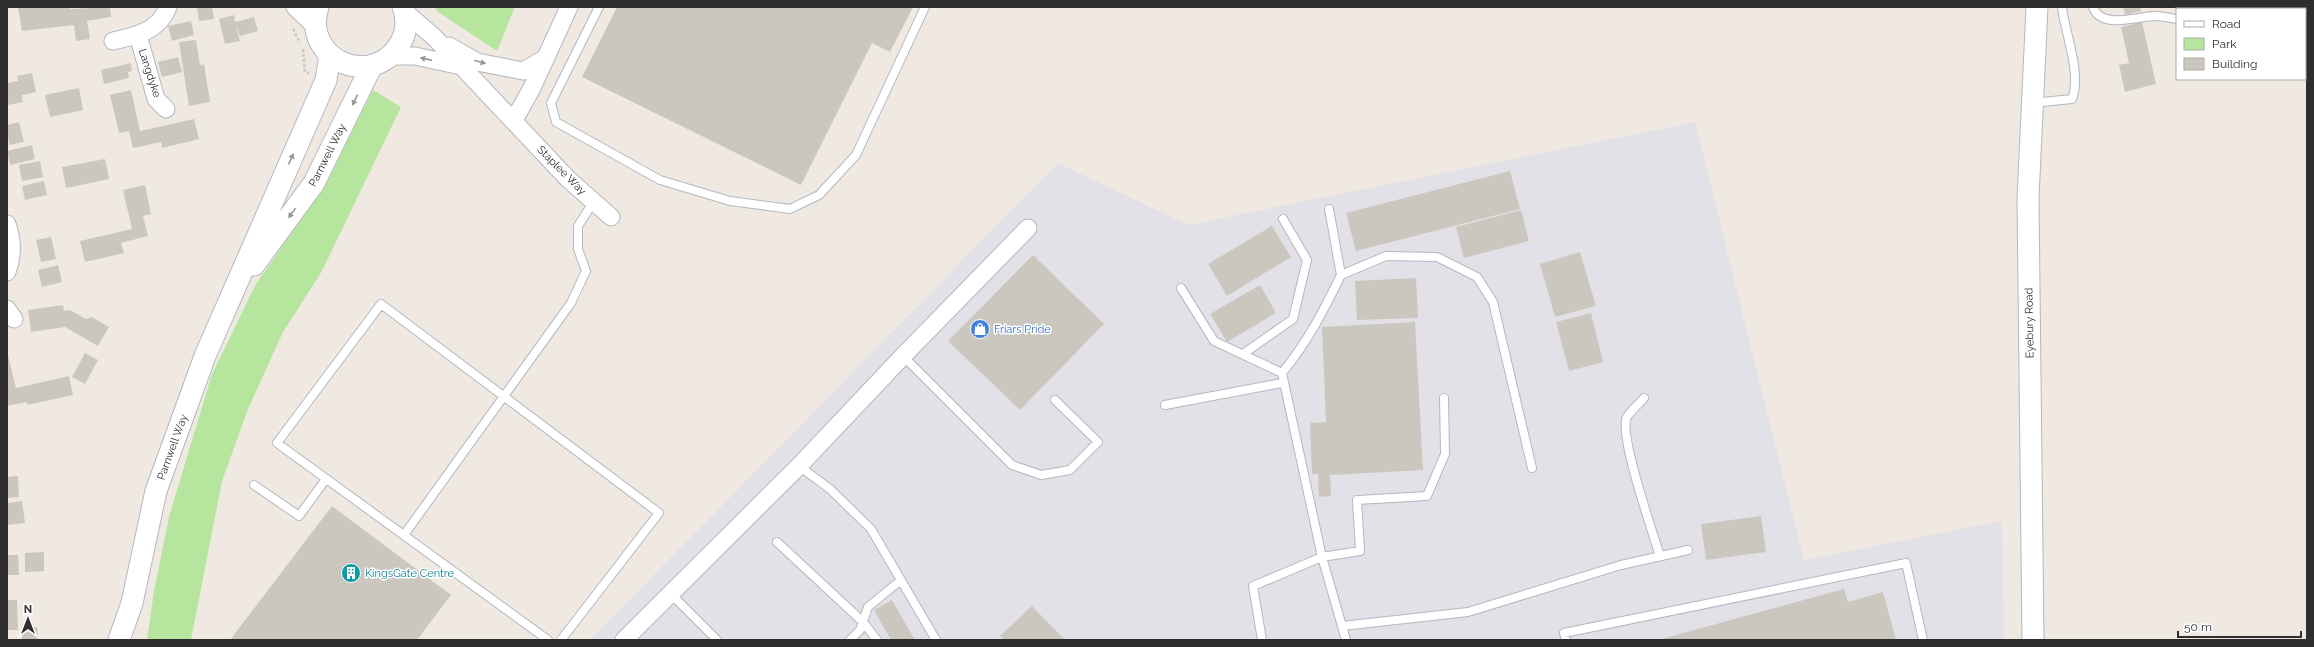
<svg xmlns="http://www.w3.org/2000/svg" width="2314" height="647" viewBox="0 0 2314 647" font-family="Raleway,sans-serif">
<rect width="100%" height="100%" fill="#efe9e1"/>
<path fill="#e3e1e8" d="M1695 122 1804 560 2002 521 2004 640H590L1058 163 1188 225Z"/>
<path fill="#b6e59e" d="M434 7H513L514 9 497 51 438 12Z
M373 90 401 107 322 271 283 332 248 409 222 481 191 640H147L154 591 169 517 212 374 256 284 320 192Z"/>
<path fill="#cbc7bf" d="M18 7H69L70 9 110 7 111 17 87 21 90 39 76 41 74 25 22 31Z
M197 7H212L214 19 199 21Z
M617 7H913L890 52 872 43 801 185 582 77Z
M2123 7H2140L2141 11 2125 15Z
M234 15 235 22 254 17 258 31 240 36 236 26 240 41 225 44 219 19Z
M191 21 194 35 172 41 168 26Z
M2142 22 2156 84 2125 92 2119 65 2129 63 2121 27Z
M196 40 200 65 204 64 210 102 189 106 179 42Z
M178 57 182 72 162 77 158 62Z
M131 63 132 71 128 72 129 78 104 84 101 70Z
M32 73 36 92 22 95 23 102 8 105 7 83 18 81 17 76Z
M79 88 83 110 50 117 45 95Z
M131 90 140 131 194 119 199 139 162 148 161 142 133 148 129 131 119 133 110 95Z
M19 122 24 142 9 145 7 125Z
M32 145 35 159 10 165 7 151Z
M105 159 109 179 66 188 62 167Z
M40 161 43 177 22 181 19 165Z
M1510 171 1520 209 1356 251 1346 213Z
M44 181 47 195 25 200 22 186Z
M145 185 151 214 143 216 148 236 121 243 124 253 85 262 80 241 132 229 123 190Z
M1521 210 1529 241 1464 258 1456 227Z
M1272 226 1291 257 1227 296 1208 264Z
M51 237 56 259 41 262 36 240Z
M1580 252 1596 306 1555 317 1540 264Z
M1033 255 1104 324 1020 410 948 341Z
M58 265 62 282 42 287 38 270Z
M1416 278 1418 318 1357 320 1355 281Z
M1260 285 1276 313 1227 342 1210 314Z
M63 305 64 311 70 310 86 319 92 317 109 327 98 346 65 327 31 332 28 310Z
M1591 313 1603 362 1569 371 1556 322Z
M1415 322 1423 470 1330 475 1331 496 1319 497 1318 474H1312L1310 423 1326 422 1322 327Z
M7 351 16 388 69 376 73 395 27 405V402L7 406Z
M85 353 98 360 85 384 72 377Z
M18 476 19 497 7 498V477Z
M22 501 25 523 7 525V503Z
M332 506 451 595 426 628 417 640H230Z
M1761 516 1766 552 1706 560 1701 524Z
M44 552V571L25 572V553Z
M7 555H18L19 575H7Z
M1844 589 1848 602 1883 592 1896 640H1658Z
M7 600H17L18 630H7Z
M892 600 915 640H891L874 610Z
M1032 606 1065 640H1004L1000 636Z
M37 627 38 640H22V628Z"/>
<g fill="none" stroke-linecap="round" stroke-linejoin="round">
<g stroke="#b4b7c1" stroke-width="10">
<path id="service" d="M599 7 551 103 556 122 660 180 730 201 790 209 819 195 856 155 925 7
M2093 7C2101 30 2138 16 2155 16 2162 16 2170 18 2177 19
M2032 103 2072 99C2082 73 2065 34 2062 7
M1329 209 1341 275
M1181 288 1214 341 1282 373
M1243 354 1293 319 1307 260 1283 219
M903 356 1012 465 1041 475 1070 470 1098 442 1055 400
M1644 398C1639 404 1631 410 1627 417 1618 434 1653 533 1660 556
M1165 405 1282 383
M799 466 830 489 871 529 936 640
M254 485 299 516 326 479
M404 535 571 303 586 271 578 249V226L594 201
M777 542 863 622 877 640
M671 594 717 640
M1342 626 1468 612 1621 565 1688 550
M548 640 277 443 381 304 659 513 561 640
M850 640 860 630 868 607 901 580
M1262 640 1253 586 1322 557 1360 551 1357 500 1427 496 1445 454 1444 398
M1346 640 1322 557 1282 373C1307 343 1324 310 1341 275L1386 256 1437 257 1477 277 1493 302 1532 468
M1566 640 1564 633 1906 563 1923 640"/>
</g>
<g stroke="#b4b7c1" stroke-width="19">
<path id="minor" d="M295 7 315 26
M405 12 434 37 568 179 611 217
M138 35 156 99 166 109
M113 41C136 36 159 31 168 7
M449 46 477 62 523 71 546 58
M390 56H415L461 66
M514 120 532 88 569 7
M7 224C13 241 13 256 7 272
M7 309 14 319
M624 640 799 466 903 356 1028 228"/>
</g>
<g stroke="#b4b7c1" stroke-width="23">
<path id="tertiary" d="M318 7C301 62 377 91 402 40 407 30 407 17 403 7
M254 265 314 183 372 65
M119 640 132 603 156 491 205 356 326 80 330 55
M2033 640 2028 198 2037 7"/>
</g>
<path stroke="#c9c9c9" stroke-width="2.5" stroke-dasharray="3 2" stroke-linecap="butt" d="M293 29 300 43
M303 49 305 72 309 73"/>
<use href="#service" stroke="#fff" stroke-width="8"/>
<use href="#minor" stroke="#fff" stroke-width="17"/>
<use href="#tertiary" stroke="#fff" stroke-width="21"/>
</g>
<defs><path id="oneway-solid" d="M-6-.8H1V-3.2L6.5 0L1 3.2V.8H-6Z"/></defs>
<g fill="#969696">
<use href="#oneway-solid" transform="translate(426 59) rotate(-167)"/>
<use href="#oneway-solid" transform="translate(480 62) rotate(16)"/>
<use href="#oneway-solid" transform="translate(355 100) rotate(116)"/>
<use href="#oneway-solid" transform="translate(291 159) rotate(-66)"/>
<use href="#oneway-solid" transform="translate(292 213) rotate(126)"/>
</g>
<defs>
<g id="shop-disc" transform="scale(1)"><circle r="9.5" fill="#3f7fe0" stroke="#fff"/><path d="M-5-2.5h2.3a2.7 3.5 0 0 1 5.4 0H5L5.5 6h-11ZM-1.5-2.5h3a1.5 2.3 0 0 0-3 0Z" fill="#fff"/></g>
<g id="building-disc" transform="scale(1)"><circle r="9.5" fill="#0f9aa8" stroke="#fff"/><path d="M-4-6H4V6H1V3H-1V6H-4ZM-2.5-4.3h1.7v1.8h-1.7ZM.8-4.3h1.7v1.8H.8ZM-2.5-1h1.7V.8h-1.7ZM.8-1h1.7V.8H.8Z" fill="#fff"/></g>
</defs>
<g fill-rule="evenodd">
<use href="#shop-disc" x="980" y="329"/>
<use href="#building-disc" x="351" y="573"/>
</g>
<g text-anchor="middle" stroke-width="3" stroke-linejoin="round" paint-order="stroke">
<g font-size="11" fill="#2e2e2e" stroke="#fff">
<text transform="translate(150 73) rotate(72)" y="4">Langdyke</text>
<text transform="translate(327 155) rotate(-63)" y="4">Parnwell Way</text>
<text transform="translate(562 170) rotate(45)" y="4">Staplee Way</text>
<text transform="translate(2029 323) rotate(-91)" y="4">Eyebury Road</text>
<text transform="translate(172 447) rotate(-70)" y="4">Parnwell Way</text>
</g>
<g font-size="11" fill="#366cbe" stroke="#fff" text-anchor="start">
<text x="994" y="333">Friars Pride</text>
</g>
<g font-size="11" fill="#0d838f" stroke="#fff" text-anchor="start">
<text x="365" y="577">KingsGate Centre</text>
</g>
</g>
<rect width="2314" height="647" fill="none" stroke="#2e2e2e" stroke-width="16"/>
<rect x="2176" y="8" width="130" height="72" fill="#ffffff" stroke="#ababab"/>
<rect x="2184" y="21" width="20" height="6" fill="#ffffff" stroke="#ababab"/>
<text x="2212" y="28" font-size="12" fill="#2e2e2e">Road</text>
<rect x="2184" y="38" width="20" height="12" fill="#b6e59e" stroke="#ababab"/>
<text x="2212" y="48" font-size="12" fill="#2e2e2e">Park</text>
<rect x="2184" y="58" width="20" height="12" fill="#cbc7bf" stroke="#ababab"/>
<text x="2212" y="68" font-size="12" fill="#2e2e2e">Building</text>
<g transform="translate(28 619)" stroke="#ffffff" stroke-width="3" paint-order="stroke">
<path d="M0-3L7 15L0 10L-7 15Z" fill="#2e2e2e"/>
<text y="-6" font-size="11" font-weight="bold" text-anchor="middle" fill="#2e2e2e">N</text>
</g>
<path d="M2178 631v6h123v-6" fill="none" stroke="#2e2e2e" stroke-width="2"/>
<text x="2184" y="631" font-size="12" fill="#2e2e2e" stroke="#ffffff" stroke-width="3" paint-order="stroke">50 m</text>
</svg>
